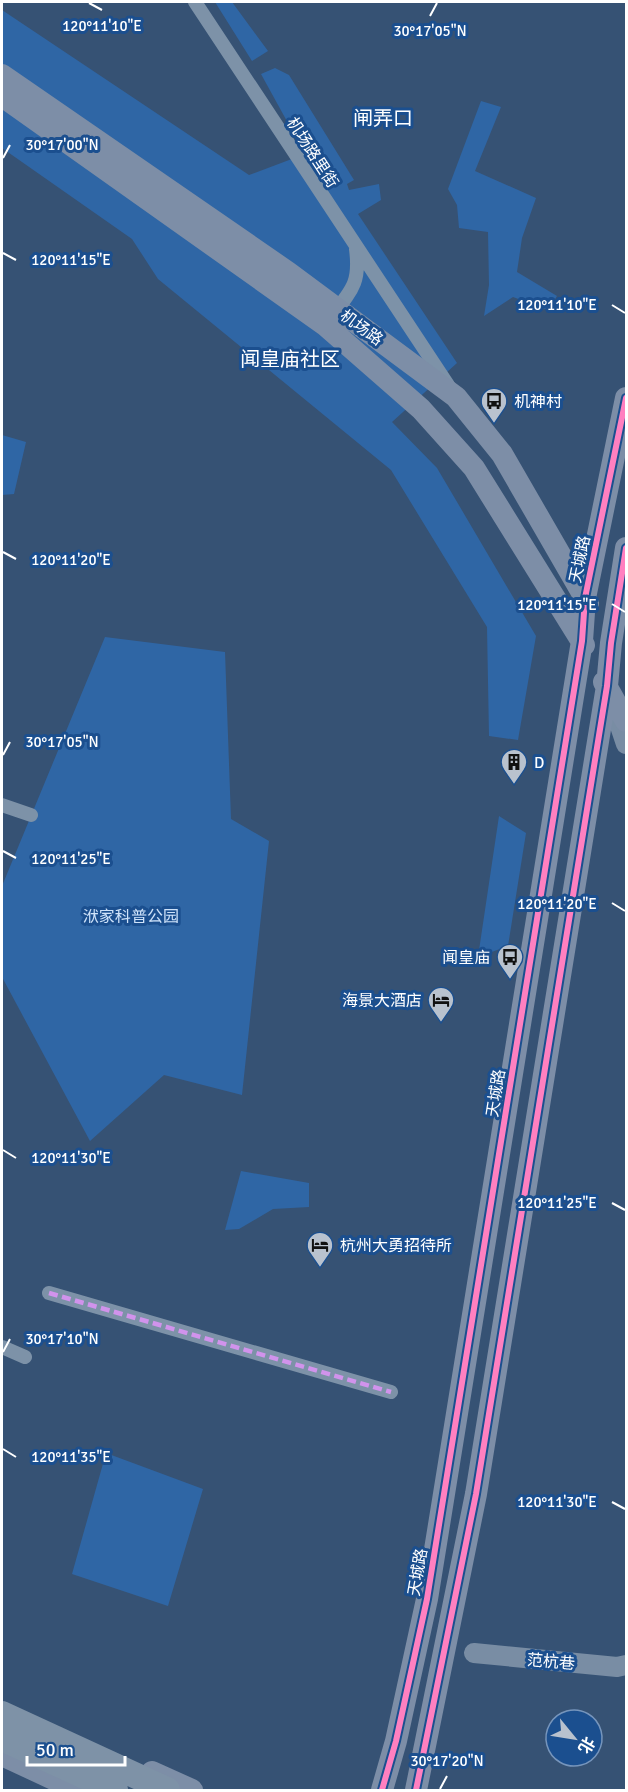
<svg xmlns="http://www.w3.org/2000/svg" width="628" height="1792" viewBox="0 0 628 1792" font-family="Signika,'Noto Sans SC',sans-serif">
<rect width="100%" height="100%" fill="#365274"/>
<path fill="#2f66a5" d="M215 2H232L268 51 252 61Z
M2 10 249 175 305 154 261 74 275 68 289 75 354 180 347 184 349 190 379 184 381 200 358 214 457 363 392 422 437 468 536 636 518 740 489 736 487 627 391 470 158 279 132 239 2 148Z
M481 101 501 107 475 171 536 198 522 238 517 272 557 296 548 310 513 297 484 316 489 285 488 232 459 228 457 205 448 189Z
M2 435 26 442 14 494 2 495Z
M105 637 225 652 231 819 269 841 242 1095 164 1075 90 1141 2 977V886Z
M499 816 526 833 508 946 478 957Z
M241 1171 309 1183V1207L273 1209 239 1229 225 1230Z
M106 1453 203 1489 168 1606 72 1574Z"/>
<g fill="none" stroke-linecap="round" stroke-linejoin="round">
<path stroke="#7d92a8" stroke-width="14" d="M195 2 448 385
M334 313C354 288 360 280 356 249
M2 805 31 815
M49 1293 391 1392
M2 1347 25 1357"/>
<path stroke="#798da4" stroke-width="20" d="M614 708 626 744
M474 1653 617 1667 626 1665"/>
<path stroke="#7d8ea7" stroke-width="22" d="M2 75 289 273 456 397 502 454 588 603
M2 96 325 325 421 409 474 468 584 645
M604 682 626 721
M2 1755 77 1790
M152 1772 192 1790
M382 1790 396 1741 427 1599 582 641 585 598 626 398
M416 1790 476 1494 607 686 611 643 626 548"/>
<path stroke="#7e92a7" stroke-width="26" d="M2 1714 167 1790
M2 1738 115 1790"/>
<path stroke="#d193ec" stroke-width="4.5" stroke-dasharray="9 4.5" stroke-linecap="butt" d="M49 1293 391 1392"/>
<g stroke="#1b4f8f" stroke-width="10">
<path id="cycleway" d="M382 1790 396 1741 427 1599 582 641 585 598 626 398
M416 1790 476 1494 607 686 611 643 626 548"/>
</g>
<use href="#cycleway" stroke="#ff80c0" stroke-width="6"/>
</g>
<path fill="none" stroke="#fff" stroke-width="2" d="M89 3 102 10M430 16 437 3M3 158 10 145M3 253 16 260M612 305 625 313M3 552 16 559M612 604 625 612M3 755 10 742M3 851 16 858M612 903 625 911M3 1150 16 1158M612 1203 625 1210M3 1352 10 1339M3 1449 16 1457M612 1502 625 1509M440 1789 447 1776"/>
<defs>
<g id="bus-pin" transform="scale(1.35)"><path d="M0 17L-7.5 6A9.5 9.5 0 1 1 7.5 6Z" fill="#b9c2ce" stroke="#1b4f8f"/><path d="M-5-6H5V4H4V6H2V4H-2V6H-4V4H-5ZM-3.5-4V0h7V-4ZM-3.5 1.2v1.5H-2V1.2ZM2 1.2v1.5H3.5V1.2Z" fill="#111"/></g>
<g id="building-pin" transform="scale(1.35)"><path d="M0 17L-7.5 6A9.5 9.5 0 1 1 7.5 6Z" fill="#b9c2ce" stroke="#1b4f8f"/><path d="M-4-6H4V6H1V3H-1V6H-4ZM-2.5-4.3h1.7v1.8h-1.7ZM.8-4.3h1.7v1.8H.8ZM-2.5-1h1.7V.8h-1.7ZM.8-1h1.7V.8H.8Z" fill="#111"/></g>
<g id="hotel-pin" transform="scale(1.35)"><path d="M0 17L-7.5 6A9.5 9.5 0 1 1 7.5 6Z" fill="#b9c2ce" stroke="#1b4f8f"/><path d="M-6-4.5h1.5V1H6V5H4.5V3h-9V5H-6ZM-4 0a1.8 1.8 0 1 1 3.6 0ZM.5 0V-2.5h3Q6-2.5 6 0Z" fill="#111"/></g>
</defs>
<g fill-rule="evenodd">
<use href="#bus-pin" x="494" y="401"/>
<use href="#building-pin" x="514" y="762"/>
<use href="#bus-pin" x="510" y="957"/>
<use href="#hotel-pin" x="441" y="1000"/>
<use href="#hotel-pin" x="320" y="1245"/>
</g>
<g text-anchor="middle" stroke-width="6" stroke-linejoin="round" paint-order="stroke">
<g font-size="16" fill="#fff" stroke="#1b4f8f">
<text transform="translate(313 152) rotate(57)" y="6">机场路里街</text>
<text transform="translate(362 327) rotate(36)" y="6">机场路</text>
<text transform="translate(579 559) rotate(-78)" y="6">天城路</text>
<text transform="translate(495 1093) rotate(-81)" y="6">天城路</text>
<text transform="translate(417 1572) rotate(-80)" y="6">天城路</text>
<text transform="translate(551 1661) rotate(5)" y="6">范杭巷</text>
</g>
<g font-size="16" fill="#fff" stroke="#1b4f8f" text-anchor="start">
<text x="514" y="407">机神村</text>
<text x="534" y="768">D</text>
<text x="490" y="963" text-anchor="end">闻皇庙</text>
<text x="422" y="1006" text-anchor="end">海景大酒店</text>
<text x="340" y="1251">杭州大勇招待所</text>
</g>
<g font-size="16" fill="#cfe3fa" stroke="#1b4f8f">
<text x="131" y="922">洑家科普公园</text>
</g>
<g font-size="20" fill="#fff" stroke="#1b4f8f">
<text x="383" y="125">闸弄口</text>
<text x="290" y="366">闻皇庙社区</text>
</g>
</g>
<g font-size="15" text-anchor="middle" fill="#fff" stroke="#1b4f8f" stroke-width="6" stroke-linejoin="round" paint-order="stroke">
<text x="102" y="31">120°11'10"E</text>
<text x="430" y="36">30°17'05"N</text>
<text x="62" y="150">30°17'00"N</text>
<text x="71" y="265">120°11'15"E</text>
<text x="557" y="310">120°11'10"E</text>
<text x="71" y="565">120°11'20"E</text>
<text x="557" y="610">120°11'15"E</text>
<text x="62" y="747">30°17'05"N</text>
<text x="71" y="864">120°11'25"E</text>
<text x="557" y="909">120°11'20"E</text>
<text x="71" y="1163">120°11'30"E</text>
<text x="557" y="1208">120°11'25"E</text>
<text x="62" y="1344">30°17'10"N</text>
<text x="71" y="1462">120°11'35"E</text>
<text x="557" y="1507">120°11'30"E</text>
<text x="447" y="1766">30°17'20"N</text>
</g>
<rect width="628" height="1792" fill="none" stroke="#ffffff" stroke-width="6"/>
<g transform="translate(574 1738) rotate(120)"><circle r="28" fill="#1b4f8f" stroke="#7695bc" stroke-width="1.5"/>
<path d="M0-4.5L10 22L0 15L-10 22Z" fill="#b9c2ce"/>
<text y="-9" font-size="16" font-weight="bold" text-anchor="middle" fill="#ffffff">北</text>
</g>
<path d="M27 1756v9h98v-9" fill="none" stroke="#ffffff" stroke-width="3"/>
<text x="36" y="1756" font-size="18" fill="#ffffff" stroke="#1b4f8f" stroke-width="4.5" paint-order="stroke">50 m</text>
</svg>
